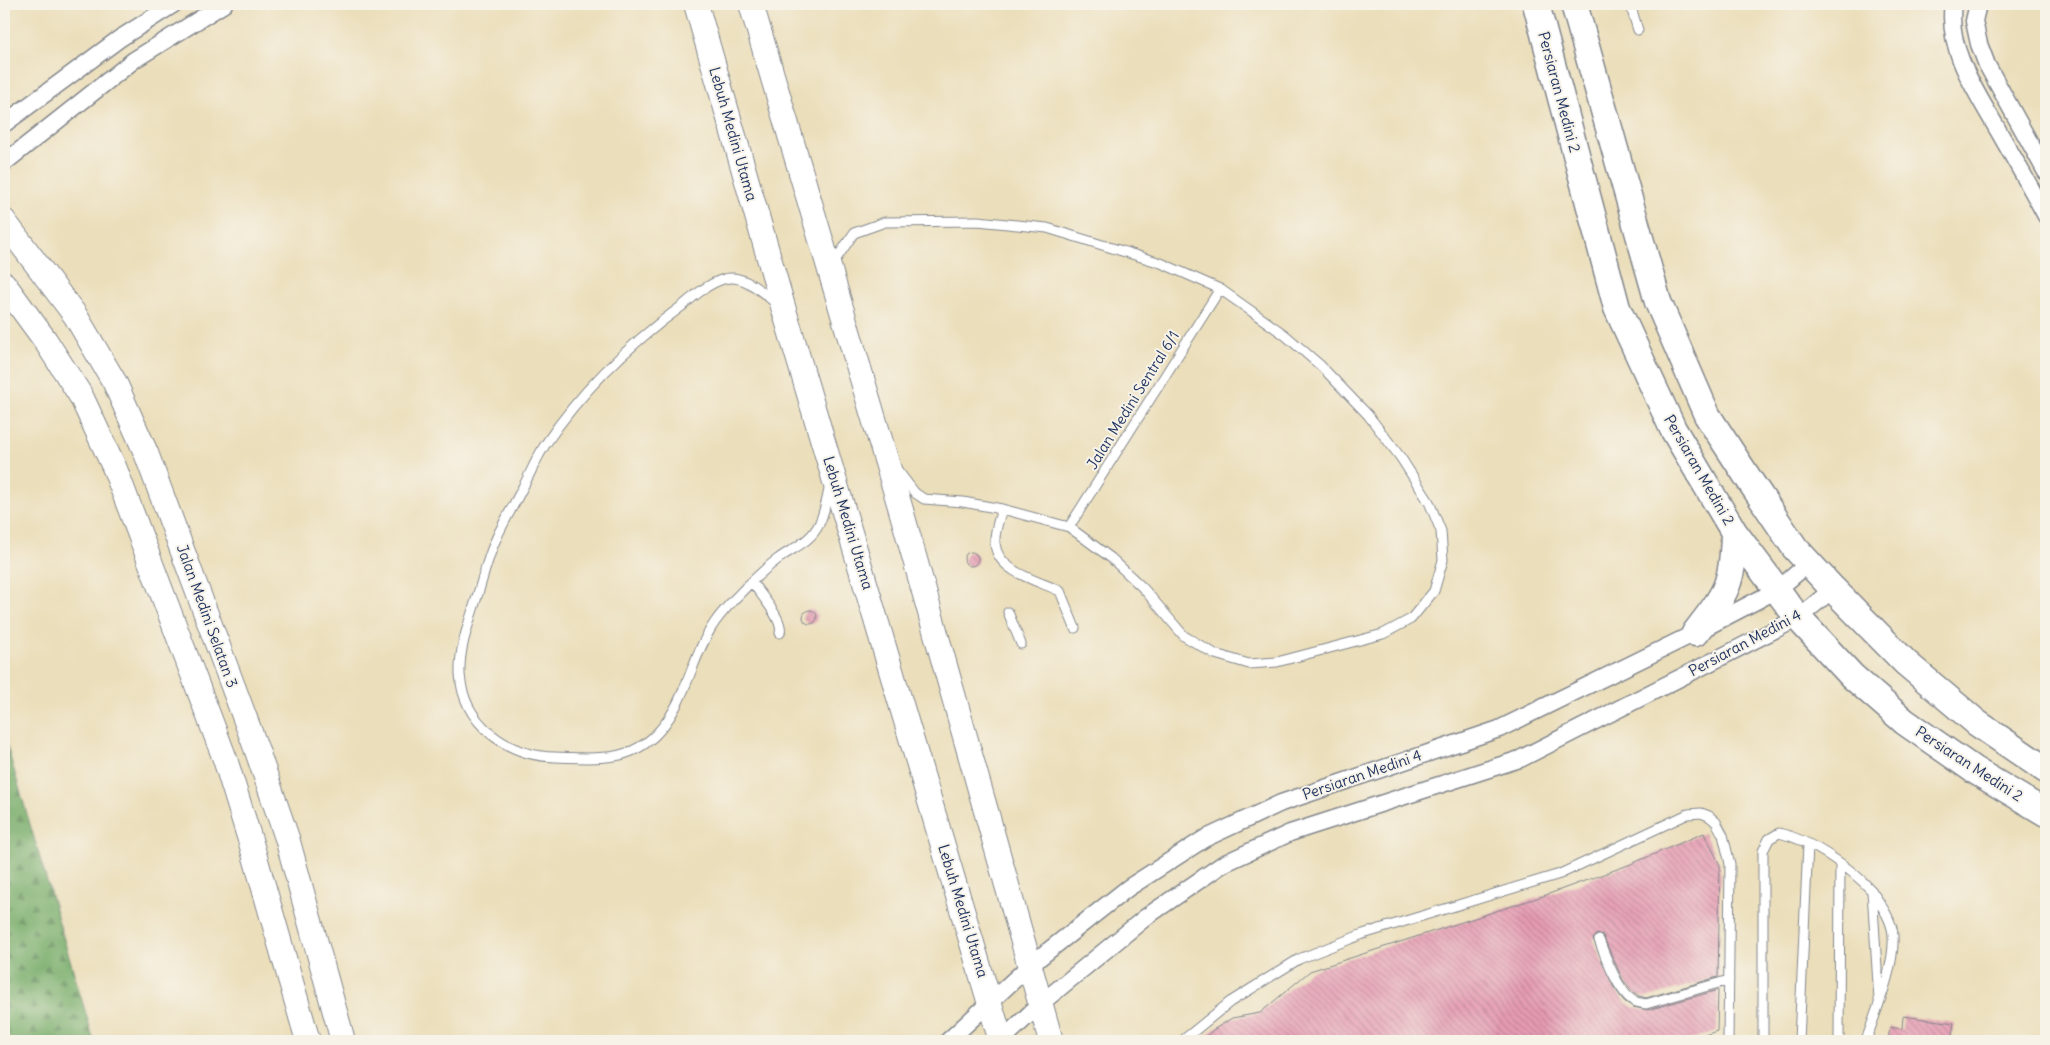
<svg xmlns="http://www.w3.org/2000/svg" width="2050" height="1045" viewBox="0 0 2050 1045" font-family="Delius,sans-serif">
<defs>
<pattern id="forest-firs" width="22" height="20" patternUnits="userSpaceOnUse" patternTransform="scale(1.25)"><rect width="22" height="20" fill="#78ad6a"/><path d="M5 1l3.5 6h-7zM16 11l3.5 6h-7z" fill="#628d5a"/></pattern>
<pattern id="building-back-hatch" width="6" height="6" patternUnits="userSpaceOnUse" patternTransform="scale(1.25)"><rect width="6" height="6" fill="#e69bb2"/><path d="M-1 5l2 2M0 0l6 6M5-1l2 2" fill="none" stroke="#ba7f94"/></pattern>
</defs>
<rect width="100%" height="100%" fill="#f7f3e8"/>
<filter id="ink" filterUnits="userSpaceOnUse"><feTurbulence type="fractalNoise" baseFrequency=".02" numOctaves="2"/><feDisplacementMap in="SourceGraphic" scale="10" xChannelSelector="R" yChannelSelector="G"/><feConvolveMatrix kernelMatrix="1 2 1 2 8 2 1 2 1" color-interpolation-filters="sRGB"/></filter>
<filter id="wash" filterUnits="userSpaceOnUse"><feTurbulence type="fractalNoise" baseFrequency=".0096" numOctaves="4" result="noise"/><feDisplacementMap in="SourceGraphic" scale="20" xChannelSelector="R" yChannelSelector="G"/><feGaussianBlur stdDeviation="1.12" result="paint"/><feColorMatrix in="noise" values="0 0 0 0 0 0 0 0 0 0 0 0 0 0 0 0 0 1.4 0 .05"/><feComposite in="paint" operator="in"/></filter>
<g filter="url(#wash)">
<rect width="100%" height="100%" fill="#ebdeba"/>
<path fill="url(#forest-firs)" stroke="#4a6e64" d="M4 736 94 1041H4Z"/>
<g id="blocks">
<path fill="url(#building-back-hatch)" d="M964 559a7 7 0 1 1 14 0a7 7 0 1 1-14 0Z
M803 617a7 7 0 1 1 14 0a7 7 0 1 1-14 0Z
M1704 833 1720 865 1718 977 1646 998 1639 996 1633 992 1623 980 1603 936 1597 934 1593 939 1613 986 1624 1001 1633 1007 1648 1010 1718 990 1717 1031 1686 1041H1201L1213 1030 1232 1018 1260 1013 1310 971 1546 895 1631 864Z
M1903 1016 1954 1023 1951 1041H1888L1890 1027 1902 1029Z"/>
</g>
</g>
<g filter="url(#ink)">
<use href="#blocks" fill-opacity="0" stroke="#83868c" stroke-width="1"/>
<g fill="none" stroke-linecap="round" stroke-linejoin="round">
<g stroke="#83868c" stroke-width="11">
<path id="lane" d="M1630 4 1638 30
M832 265 854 233 885 222 978 221 1047 228 1161 263 1220 289 1285 335 1321 366 1368 415 1401 458 1429 502 1441 531 1443 560 1434 591 1411 619 1383 634 1277 662 1249 664 1215 654 1184 636 1143 588 1111 558 1069 527 1002 509 963 502 924 499 915 493 895 467
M778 305C764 294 744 273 724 279 709 283 694 296 682 306 630 344 581 391 545 445 537 457 531 472 524 485 515 503 504 521 496 539 487 559 482 582 475 603 468 626 459 649 460 674 463 724 508 756 555 757 594 758 630 764 659 731 687 700 691 657 715 622 727 605 760 572 778 559 791 549 808 543 817 528 824 517 827 498 830 485
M1002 509C999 519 994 532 995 543 997 572 1037 580 1060 591L1075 628
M1069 527 1220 289
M752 582C760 594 784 620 780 633
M1008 612 1021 644
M1599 940C1605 956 1619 994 1634 1001 1638 1003 1642 1003 1646 1004L1729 980
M1182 1041 1230 1002 1299 959 1363 934 1560 874 1688 814 1701 813 1709 816 1716 822 1723 835 1730 864 1728 1041
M1763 1041V851L1769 839 1779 833C1811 840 1850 867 1872 891L1879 1000
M1799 1041 1808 844
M1839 1041 1840 863
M1866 1041C1876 1010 1895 968 1893 935 1892 920 1881 905 1873 893"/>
</g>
<g stroke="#83868c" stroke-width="19">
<path id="street" d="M1953 4C1946 50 1978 94 1999 132 2015 160 2031 188 2046 216
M1978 4 1974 21 1979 44 1987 65 2046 172
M4 124 119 39 174 4
M4 163 134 60 224 4
M948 1041 1029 966 1128 888 1204 839 1281 803 1499 729 1695 633 1777 590 1809 563
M1001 1041 1040 1004 1146 917 1223 864 1290 833 1520 759 1798 618 1833 589"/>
</g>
<g stroke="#83868c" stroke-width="26">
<path id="secondary" d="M696 4 784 310 1001 1041
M751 4 901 510 1051 1041
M4 221 75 315 115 383 146 453 256 748 287 838 343 1041
M4 284 45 340 81 396 115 469 225 759 251 843 308 1041"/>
</g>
<g stroke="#83868c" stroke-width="29">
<path id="primary" d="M1536 4 1617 308 1673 429 1734 532 1798 618 1852 676 1905 722 1974 770 2046 813
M1574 4 1658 302 1707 415 1752 484 1795 548 1833 589 1906 663 1977 723 2046 770
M1695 633C1727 592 1733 585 1734 532"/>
</g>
<use href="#lane" stroke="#fff" stroke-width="9"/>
<use href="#street" stroke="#fff" stroke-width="16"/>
<use href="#secondary" stroke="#fff" stroke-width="24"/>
<use href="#primary" stroke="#fff" stroke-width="26"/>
</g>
</g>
<g text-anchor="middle" stroke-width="4" stroke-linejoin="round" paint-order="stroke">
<g font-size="15" fill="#1b2f5e" stroke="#f7f3e8">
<text transform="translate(1559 92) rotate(75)" y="5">Persiaran Medini 2</text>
<text transform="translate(733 134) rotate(74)" y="5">Lebuh Medini Utama</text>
<text transform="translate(1133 400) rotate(-58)" y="5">Jalan Medini Sentral 6/1</text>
<text transform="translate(1699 470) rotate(60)" y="5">Persiaran Medini 2</text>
<text transform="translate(848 523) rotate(73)" y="5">Lebuh Medini Utama</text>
<text transform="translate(207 616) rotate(70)" y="5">Jalan Medini Selatan 3</text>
<text transform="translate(1745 643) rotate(-28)" y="5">Persiaran Medini 4</text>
<text transform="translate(1969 764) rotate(33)" y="5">Persiaran Medini 2</text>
<text transform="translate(1362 775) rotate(-19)" y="5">Persiaran Medini 4</text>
<text transform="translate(963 911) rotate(73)" y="5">Lebuh Medini Utama</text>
</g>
</g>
<rect width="2050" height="1045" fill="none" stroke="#f7f3e8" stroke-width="20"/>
</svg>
